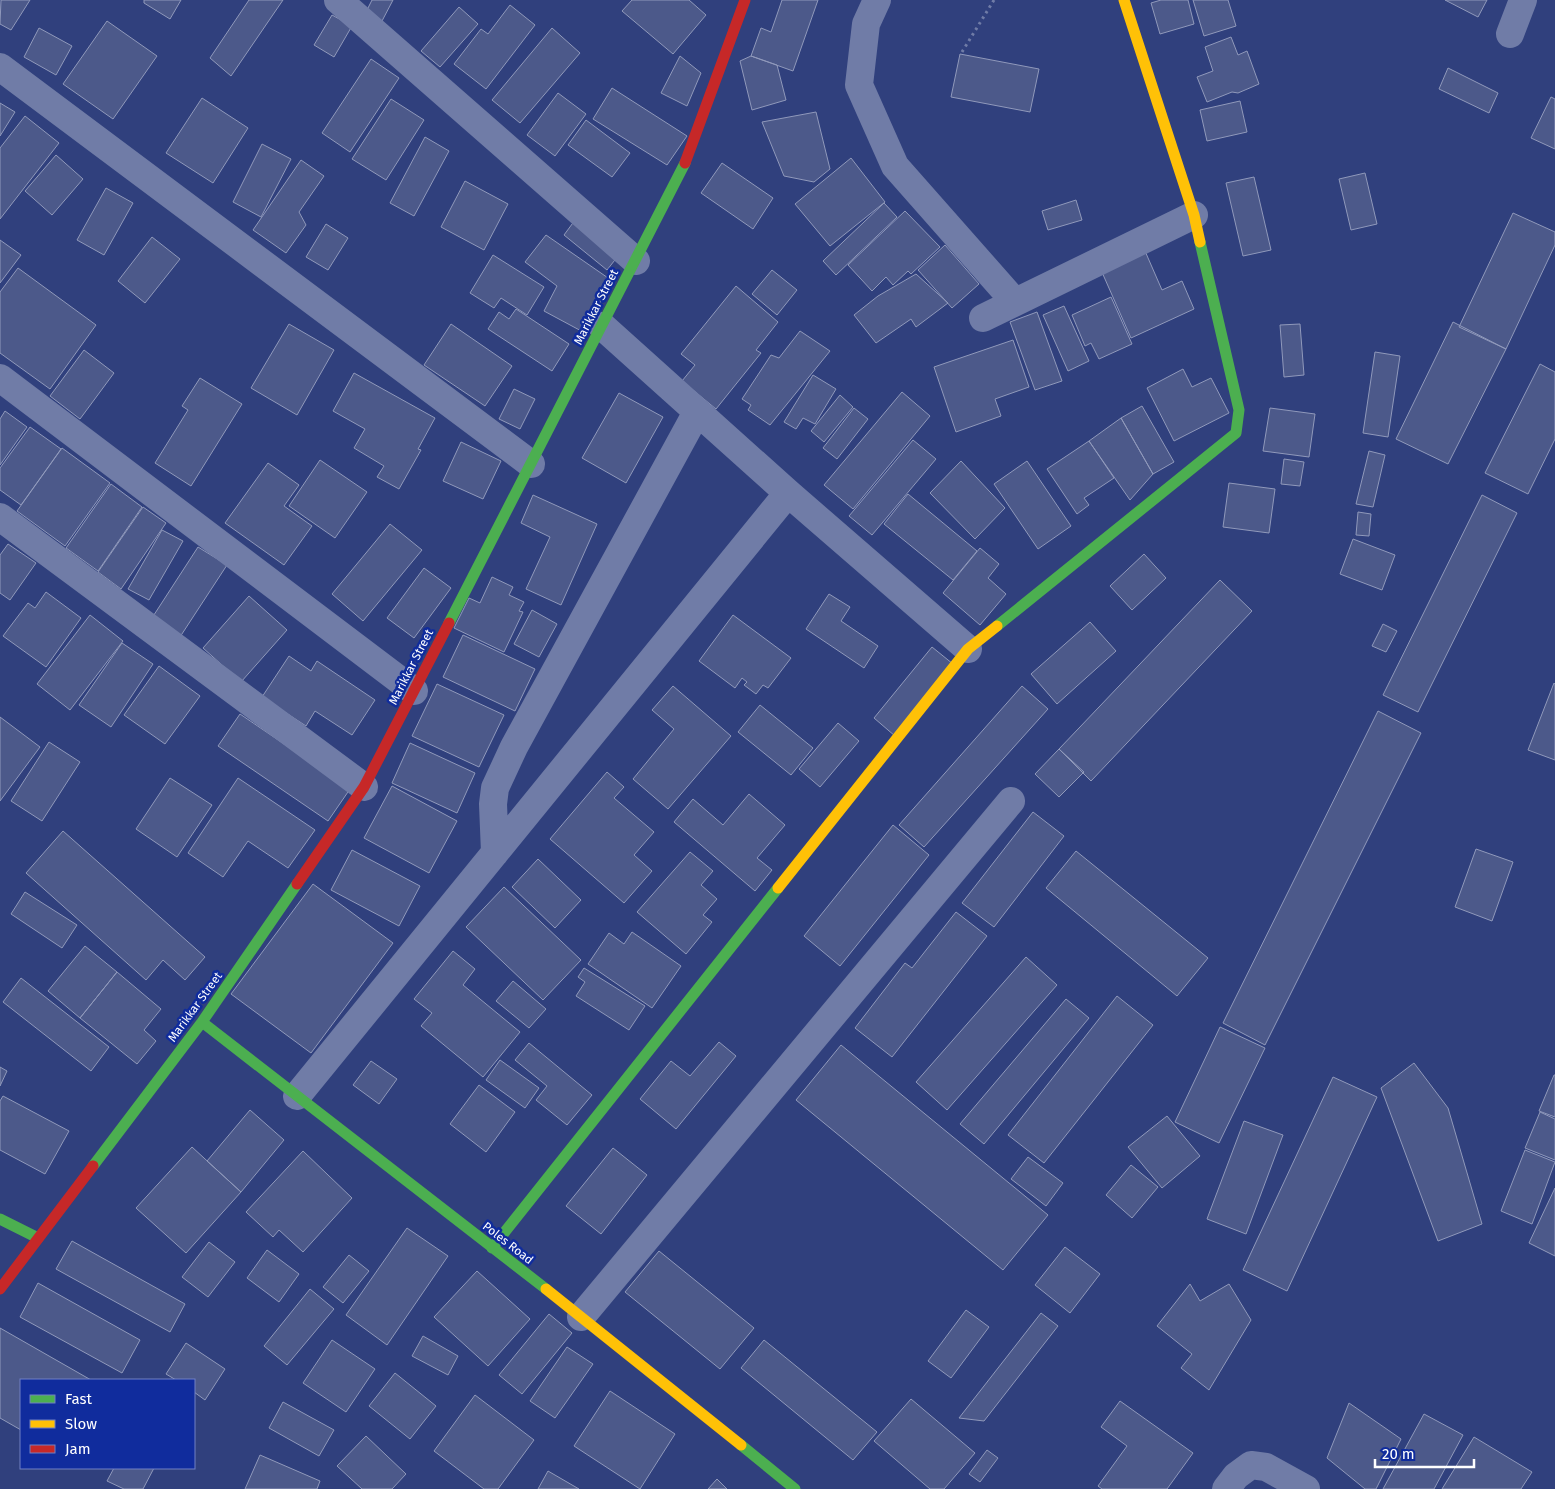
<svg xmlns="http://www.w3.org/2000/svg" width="1555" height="1489" viewBox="0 0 1555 1489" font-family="'Fira Sans',sans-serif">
<rect width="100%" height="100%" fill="#30407d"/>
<path fill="#4c598a" stroke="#9099bb" d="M1 0H30L11 30 0 24Z
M144 0H181L170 19 144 3Z
M249 0H283L231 76 210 58Z
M372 0H393L382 21 366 12Z
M632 0H689L706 15 673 54 622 11Z
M782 0H818L793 71 751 56 761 28 771 32Z
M1161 0H1188L1194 24 1160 34 1151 3Z
M1193 0H1228L1236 26 1204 36Z
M1445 0H1487L1478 17Z
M510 5 535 25 486 89 454 64 481 29 488 34Z
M459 7 478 24 440 67 421 51Z
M332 15 352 26 334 57 314 45Z
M107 21 157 56 113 119 63 84Z
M39 28 72 46 56 75 24 57Z
M552 28 580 53 520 123 492 100Z
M1231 37 1238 55 1247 51 1259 84 1238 93 1232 92 1207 102 1197 77 1213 71 1205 47Z
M960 54 1039 69 1030 112 951 97Z
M680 56 701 73 687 106 661 93Z
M751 56 777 65 786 100 752 110 740 61Z
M371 59 399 78 350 152 322 133Z
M1448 68 1498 93 1489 113 1439 89Z
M612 88 687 136 667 165 593 119Z
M558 93 586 114 555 156 527 135Z
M1551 97 1555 99V149L1531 138Z
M202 98 248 128 213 183 166 153Z
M391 99 424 120 386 180 352 159Z
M1240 101 1247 132 1207 141 1200 110Z
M0 103 15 112 0 136Z
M816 112 830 169 814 182 784 176 762 122Z
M25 116 59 143 0 219V148Z
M586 120 630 153 612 177 568 145Z
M425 137 449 151 414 216 390 203Z
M262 144 291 159 261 217 233 202Z
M56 155 83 179 52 215 25 191Z
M851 158 885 202 830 246 795 204Z
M301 160 324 176 299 212 306 225 286 253 253 230Z
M722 163 773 198 753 229 701 193Z
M1365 173 1377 224 1351 230 1339 179Z
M1254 177 1271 250 1243 256 1226 183Z
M465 181 508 204 484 250 441 227Z
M106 188 133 203 104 255 77 240Z
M1076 200 1082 220 1048 230 1042 211Z
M884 203 897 217 836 275 823 261Z
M905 211 940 247 911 274 908 271 893 285 886 277 872 291 848 265Z
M1513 213 1555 232V245L1506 349 1459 327Z
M578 216 622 251 607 270 564 235Z
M326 224 348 238 328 270 306 257Z
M546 235 611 280 585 333 544 311 557 286 525 262Z
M152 237 180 259 145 303 118 281Z
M0 240 21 255 0 283Z
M945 245 979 284 952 308 918 270Z
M1145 251 1162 290 1182 281 1194 309 1131 338 1101 270Z
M493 255 544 287 527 315 501 298 494 308 470 293Z
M18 268 96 325 50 389 0 353V292Z
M772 270 797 290 777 315 752 294Z
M916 274 948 303 916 327 911 319 876 343 854 315 878 296Z
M736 286 778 322 756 350 761 353 716 409 682 381 695 365 681 354Z
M1111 297 1132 344 1099 359 1091 343 1085 346 1072 315Z
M1064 306 1089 361 1068 371 1043 315Z
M516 309 569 344 552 371 488 329 499 312 509 319Z
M1037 312 1062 381 1035 390 1010 322Z
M1453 322 1506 349 1448 464 1396 439Z
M289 324 334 350 297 415 251 388Z
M451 324 512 366 485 406 424 365Z
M1300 324 1304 375 1284 377 1280 325Z
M800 331 830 351 770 425 748 410 751 405 742 399 771 355 779 358Z
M1013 340 1029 387 995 399 1001 416 956 432 934 367Z
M84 350 114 373 80 419 50 396Z
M1375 352 1400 356 1388 437 1363 433Z
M1540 364 1555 372V439L1528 494 1485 473Z
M1183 369 1192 387 1211 378 1229 413 1174 441 1147 388Z
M354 373 435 418 418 449 421 450 399 489 377 477 384 466 354 448 365 429 333 411Z
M813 375 836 389 815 424 803 418 796 429 784 422Z
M200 378 242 404 191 486 155 463 188 410 182 406Z
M514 389 535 399 520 429 499 419Z
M902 392 930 416 853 509 824 485Z
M619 393 663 417 626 483 582 458Z
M840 395 853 407 824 442 811 431Z
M1142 406 1174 462 1153 474 1121 418Z
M854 408 868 419 837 459 823 448Z
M1270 408 1315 414 1309 457 1263 451Z
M5 411 27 427 0 465V419Z
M1121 418 1153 474 1130 500 1089 441Z
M30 427 61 449 21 505 0 490V468Z
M913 440 936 459 872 535 849 516Z
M1089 441 1114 478 1084 498 1089 505 1077 514 1047 469Z
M461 442 501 461 483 499 443 481Z
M62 448 110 483 65 546 17 511Z
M1369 451 1385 455 1373 507 1356 504Z
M1284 459 1304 462 1300 486 1281 484Z
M320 460 367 492 335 538 289 506Z
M961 461 1005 508 975 539 930 493Z
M1027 461 1071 526 1038 549 994 484Z
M268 463 299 485 284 506 312 526 284 565 225 523Z
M1229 483 1275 489 1269 533 1223 527Z
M111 484 142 507 98 571 66 548Z
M908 494 977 551 953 580 884 524Z
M533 495 597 524 561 605 526 589 550 537 521 523Z
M1482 495 1517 513 1418 712 1383 695Z
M143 507 166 523 121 589 98 572Z
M1358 512 1371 514 1369 536 1356 535Z
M390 524 422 550 363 621 332 594Z
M162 530 183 541 149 600 128 589Z
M1353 539 1395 555 1382 590 1340 574Z
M8 544 36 563 10 600 0 593V555Z
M198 547 227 565 178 640 150 621Z
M980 548 999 564 988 578 1006 594 980 625 943 593Z
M1144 554 1166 578 1132 610 1110 586Z
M424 568 451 588 414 638 387 618Z
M492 577 513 587 509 595 524 602 519 611 523 612 504 652 454 628 469 598 480 603Z
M1220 580 1252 611 1091 781 1059 749Z
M46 592 81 618 46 667 3 636 28 603 35 608Z
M829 594 850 607 841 621 878 646 864 668 806 629Z
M249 596 287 630 241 682 203 648Z
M532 610 557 624 539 657 514 644Z
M90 615 123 641 70 710 37 684Z
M733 615 791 658 768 688 763 685 756 694 744 685 747 682 742 678 735 688 699 661Z
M1090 622 1116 651 1057 704 1031 674Z
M1383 624 1397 631 1386 652 1372 646Z
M463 635 535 669 515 711 443 677Z
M122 643 153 664 111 727 79 705Z
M932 647 953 664 895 736 874 718Z
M289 656 311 671 317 661 375 700 352 735 315 711 306 726 262 697Z
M159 666 200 696 165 744 124 715Z
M1554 683 1555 684V760L1528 750Z
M437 684 504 715 479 767 412 736Z
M673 686 731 736 668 809 633 779 674 729 652 710Z
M1022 686 1048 709 924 847 899 825Z
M760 705 813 748 791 775 738 732Z
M1378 711 1421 733 1265 1045 1223 1023Z
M240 714 350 789 328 821 218 746Z
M0 717 40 747 0 801Z
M838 723 859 741 820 787 799 769Z
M49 742 80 762 42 821 11 801Z
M410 743 475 773 457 813 392 783Z
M1059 749 1084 772 1059 797 1035 774Z
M607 772 624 787 614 798 654 832 634 855 652 871 624 903 550 839Z
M170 778 212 805 177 857 136 829Z
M238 778 315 830 288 868 248 841 223 877 188 853Z
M392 786 457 821 429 873 364 838Z
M749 794 785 825 757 858 772 870 755 891 674 822 693 799 723 825Z
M1033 812 1064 836 994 927 962 903Z
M893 825 929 855 840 966 804 936Z
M63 831 205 957 185 980 163 960 146 980 26 873Z
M1476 849 1513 862 1492 921 1455 907Z
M352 850 420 886 399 926 331 890Z
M1076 851 1208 958 1177 996 1046 888Z
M690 852 713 871 701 885 717 899 703 915 712 922 686 954 637 912Z
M538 859 581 900 555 928 512 887Z
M313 884 393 943 311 1053 231 994Z
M504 887 581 960 543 1000 466 927Z
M25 892 77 925 62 948 11 914Z
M956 912 987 936 892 1057 855 1028 905 963 912 968Z
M632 932 681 966 652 1008 588 964 609 933 624 944Z
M85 946 117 972 80 1018 48 991Z
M453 951 475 969 463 985 520 1032 483 1077 421 1026 432 1013 414 999Z
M1026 957 1057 985 947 1110 916 1082Z
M584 968 645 1006 629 1030 576 996 585 982 578 977Z
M117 972 161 1009 144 1030 156 1041 137 1064 80 1018Z
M21 978 109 1047 91 1071 3 1002Z
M513 981 546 1009 529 1028 496 1001Z
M1117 996 1153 1025 1044 1163 1008 1135Z
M1066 999 1089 1018 984 1144 960 1124Z
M1220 1027 1265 1048 1219 1143 1175 1122Z
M719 1042 736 1056 676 1129 640 1099 671 1061 690 1076Z
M529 1043 592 1095 567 1125 536 1100 547 1086 515 1060Z
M841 1045 1048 1215 1003 1270 796 1100Z
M500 1060 539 1088 525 1108 486 1080Z
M371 1061 397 1079 379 1104 353 1085Z
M1414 1063 1448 1108 1482 1224 1438 1241 1381 1088Z
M0 1067 7 1071 0 1086Z
M1554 1075H1555V1117L1539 1111Z
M1333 1077 1377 1097 1287 1291 1243 1270Z
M479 1085 515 1112 486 1152 450 1124Z
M3 1096 69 1131 45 1174 0 1150V1101Z
M250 1110 284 1140 241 1192 207 1161Z
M1540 1112 1555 1119V1160L1525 1148Z
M1167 1116 1200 1156 1162 1188 1128 1147Z
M1244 1121 1283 1135 1246 1234 1207 1219Z
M192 1147 241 1192 186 1253 136 1208Z
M613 1148 647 1175 601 1234 566 1206Z
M1525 1150 1555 1162 1532 1224 1501 1211Z
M303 1151 352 1198 303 1252 279 1230 273 1237 246 1212Z
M1028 1157 1063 1183 1046 1206 1011 1179Z
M1131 1165 1158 1187 1132 1218 1106 1195Z
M1555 1188V1256L1529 1243Z
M407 1228 448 1256 387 1345 346 1315Z
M72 1241 185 1304 170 1332 56 1269Z
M209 1242 235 1262 208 1297 182 1277Z
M1065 1247 1100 1274 1070 1313 1035 1285Z
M267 1250 299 1274 279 1302 247 1278Z
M659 1251 754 1328 720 1369 625 1292Z
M349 1255 369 1271 343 1303 323 1287Z
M477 1271 530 1319 488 1366 434 1317Z
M38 1283 140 1340 122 1373 20 1317Z
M1190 1284 1200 1301 1229 1284 1251 1320 1209 1390 1181 1368 1192 1354 1157 1326Z
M310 1289 334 1309 287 1365 264 1346Z
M966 1310 989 1327 951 1378 928 1361Z
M1041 1313 1058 1326 984 1421 959 1418Z
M549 1314 572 1333 522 1394 499 1375Z
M0 1328 91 1380H21V1430L0 1418Z
M423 1336 458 1356 448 1375 412 1356Z
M332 1340 375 1369 346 1412 303 1383Z
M764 1340 877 1432 853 1460 741 1368Z
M186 1343 225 1369 205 1400 194 1392V1380H176L166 1374Z
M567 1347 593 1364 555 1418 530 1401Z
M395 1373 436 1406 410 1439 369 1406Z
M610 1391 675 1434 640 1489 574 1446Z
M475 1395 534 1440 498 1489H484L434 1451Z
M911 1399 975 1453 944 1489H930L874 1441Z
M1120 1401 1193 1453 1167 1489H1102L1098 1486 1127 1446 1101 1427Z
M283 1402 334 1430 319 1456 269 1428Z
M1349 1403 1401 1439 1376 1489H1365L1327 1458Z
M1424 1414 1463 1435 1434 1489H1383Z
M366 1436 406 1474 392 1489H362L337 1466Z
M1474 1437 1532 1472 1521 1489H1442Z
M987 1450 998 1458 980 1482 969 1474Z
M260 1455 320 1481 317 1489H245Z
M114 1468H154L143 1489H124L107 1481Z
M548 1471 579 1489H538Z
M717 1479 727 1489H708Z"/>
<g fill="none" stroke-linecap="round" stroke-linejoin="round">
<path stroke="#707ca7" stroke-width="3" stroke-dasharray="2.5 4" stroke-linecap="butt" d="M962 52 994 0"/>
<path stroke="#707ca7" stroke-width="28" d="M338 0 636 261
M877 0 866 24 859 85 895 166 1015 302
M1510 34 1523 0
M0 67 531 464
M983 318 1194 215
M602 326 788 493 968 649
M0 378 414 691
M0 517 364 787
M495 853 493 804 495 788 514 747 697 412
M297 1096 788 493
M581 1317 1011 801
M1226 1489 1236 1476 1251 1465 1266 1467 1306 1489"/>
<path stroke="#4caf50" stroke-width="11" d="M449 623 685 163
M997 626 1236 433 1239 410 1200 242
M202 1022 546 1289
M93 1166 202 1022 297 884
M0 1219 38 1238
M492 1248 778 888
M741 1445 795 1489"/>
<path stroke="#ffc107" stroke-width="11" d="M1124 0 1194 215 1200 242
M778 888 968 649 997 626
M546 1289 741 1445"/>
<path stroke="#c62828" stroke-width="11" d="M685 163 745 0
M297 884 364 787 449 623
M0 1289 93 1166"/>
</g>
<g text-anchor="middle" stroke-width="5" stroke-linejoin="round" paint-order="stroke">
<g font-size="12" fill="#fff" stroke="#102c9d">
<text transform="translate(596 307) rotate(-63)" y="4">Marikkar Street</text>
<text transform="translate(411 667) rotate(-63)" y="4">Marikkar Street</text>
<text transform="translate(195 1007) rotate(-54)" y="4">Marikkar Street</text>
<text transform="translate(508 1243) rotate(38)" y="4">Poles Road</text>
</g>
</g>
<rect x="20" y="1379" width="175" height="90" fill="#102c9d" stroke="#7080c4"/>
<rect x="30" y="1395" width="25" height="8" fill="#4caf50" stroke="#7080c4"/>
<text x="65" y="1404" font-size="15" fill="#ffffff">Fast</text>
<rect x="30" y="1420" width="25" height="8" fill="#ffc107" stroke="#7080c4"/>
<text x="65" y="1429" font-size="15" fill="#ffffff">Slow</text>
<rect x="30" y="1445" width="25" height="8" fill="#c62828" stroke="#7080c4"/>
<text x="65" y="1454" font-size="15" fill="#ffffff">Jam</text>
<path d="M1375 1459v8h99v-8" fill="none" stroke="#ffffff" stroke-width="2.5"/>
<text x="1382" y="1459" font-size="15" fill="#ffffff" stroke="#102c9d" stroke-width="4" paint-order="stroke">20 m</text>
</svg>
